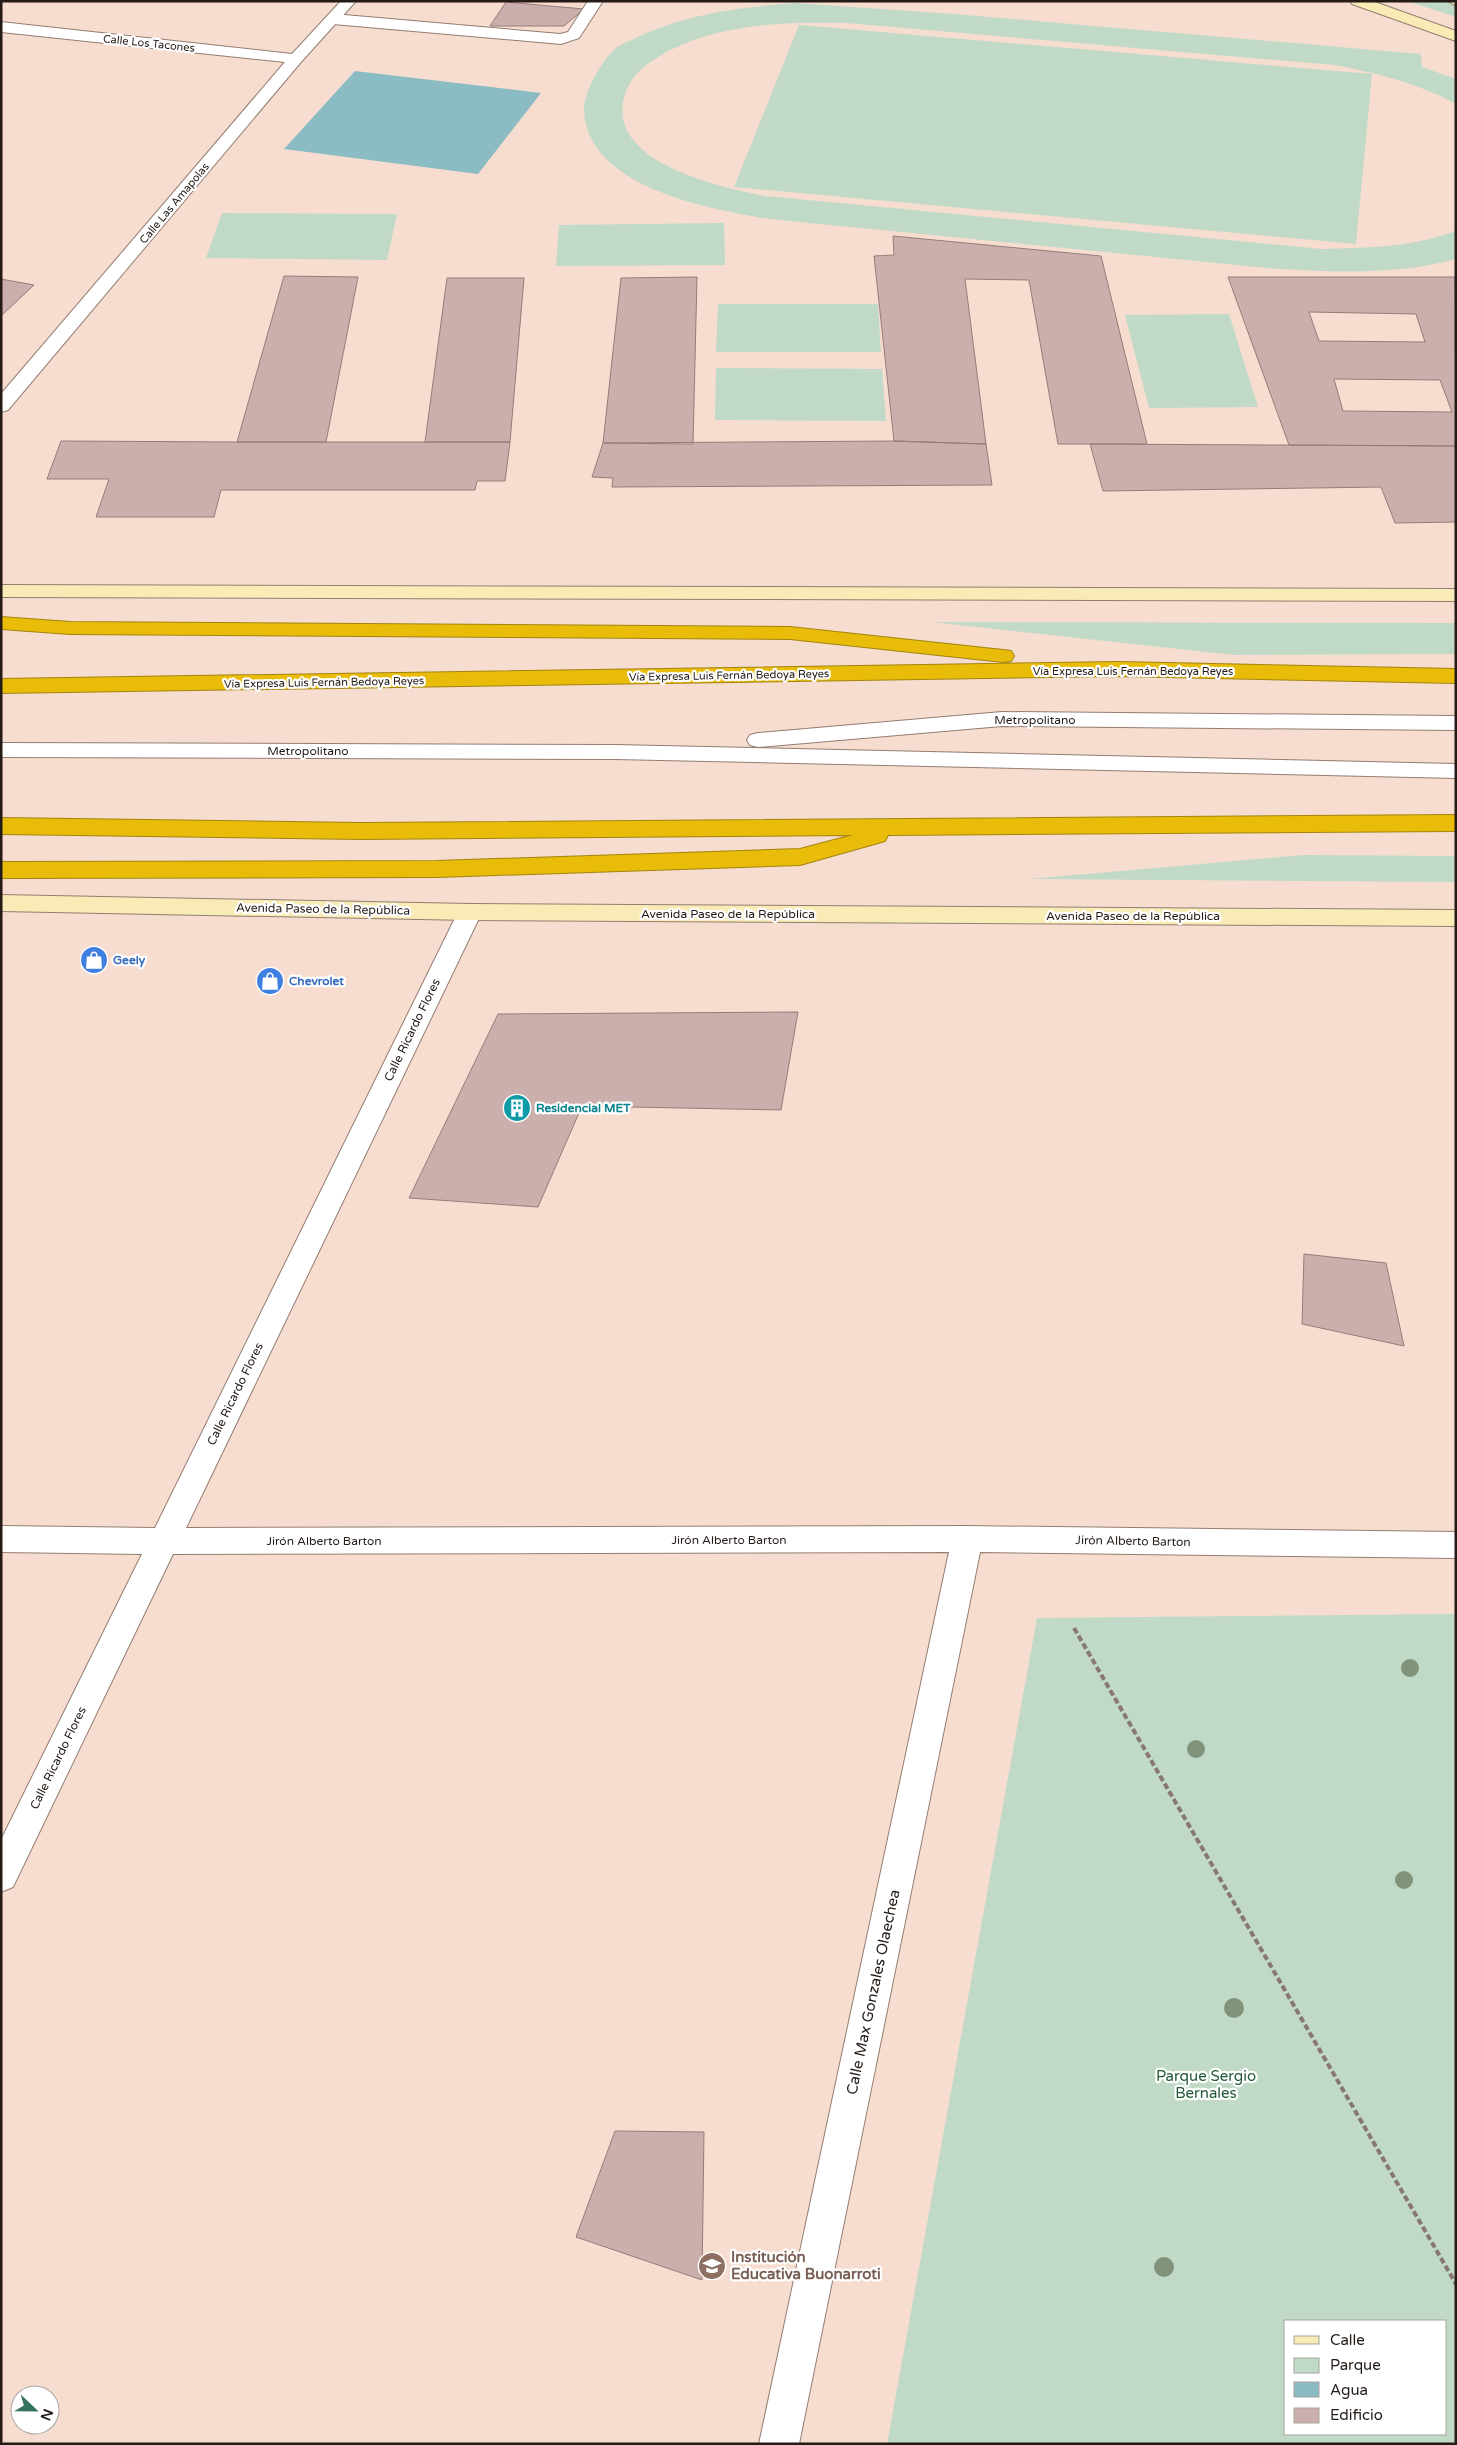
<svg xmlns="http://www.w3.org/2000/svg" width="1457" height="2445" viewBox="0 0 1457 2445" font-family="'Varela Round',sans-serif">
<rect width="100%" height="100%" fill="#f6ddd0"/>
<path fill="#c0dac7" fill-rule="evenodd" d="M1407 1H1448L1456 4V17Z
M794 3 954 14 1421 54 1422 67 1456 79V104C1418 83 1376 73 1334 65L846 23C780 22 705 23 649 63 635 73 625 87 623 103 613 164 723 188 766 196L1322 249C1368 248 1412 247 1456 231V259C1397 275 1338 272 1278 269L769 219C710 209 587 188 584 110 584 91 601 62 616 48 621 44 630 41 636 38 685 14 741 7 794 3Z
M799 25 1372 74 1356 244 734 187Z
M222 213 397 214 387 260 206 258Z
M724 223 725 265 556 266 559 225Z
M718 304H878L881 352H716Z
M1229 314 1258 407 1149 408 1125 315Z
M716 368 882 369 886 421 715 420Z
M932 622 1456 623V654L1234 655Z
M1305 855 1456 856V882L1029 879Z
M1456 1614V2444H887L1037 1618ZM1286 2321H1446V2434H1286Z"/>
<path fill="#8bbbc3" d="M355 71 541 93 478 174 284 149Z"/>
<path fill="#cbafac" stroke="#967c79" fill-rule="evenodd" d="M506 2 584 9 564 26H490Z
M893 236 1101 256 1147 444H1058L1029 280 965 279 986 444 894 441 874 256 894 255Z
M284 276 358 277 326 442H237Z
M697 277 693 444 603 443 621 278Z
M1228 277H1455L1456 446 1289 445ZM1309 312 1416 314 1425 342 1319 341ZM1334 379 1440 380 1452 412 1343 411Z
M447 278H524L510 442H425Z
M1 279 34 285 1 316Z
M61 441 237 442H510L505 481H477L475 490H221L214 517H96L109 479H47Z
M894 441 986 444 992 485 612 487 613 478 592 477 603 443Z
M1090 444 1456 446V522L1395 523 1381 487 1103 491Z
M798 1012 781 1110 582 1106 538 1207 409 1198 498 1014Z
M1304 1254 1386 1263 1404 1346 1302 1324Z
M615 2131 704 2132 702 2280 576 2237Z"/>
<g fill="none" stroke-linecap="round" stroke-linejoin="round">
<g stroke="#937d71" stroke-width="2">
<path id="service" d="M588 1H603L579 38 561 44 333 24 325 19 333 14 560 34 568 32Z
M1002 712 1456 716V730L1002 726 758 747 750 745 747 740 750 735 758 733Z
M1 743 615 745 1456 764V778L615 759 1 757Z"/>
</g>
<g stroke="#937d71" stroke-width="2">
<path id="minor" d="M341 1H356L301 62 8 410 1 412V394L285 62 1 32V22L292 54Z
M470 904 479 906 482 912 186 1528 967 1526 1456 1532V1558L980 1552 799 2444H759L949 1552 173 1554 13 1887 1 1892V1840L142 1554 1 1552V1526L155 1528 458 912 461 906Z"/>
</g>
<g stroke="#937d71" stroke-width="2">
<path id="secondary" d="M1350 1H1372L1456 31V41L1352 4Z
M1448 1H1456V6Z
M1 585 1456 589V601L1 597Z
M1 895 470 904 1456 910V926L470 920 1 911Z"/>
</g>
<g stroke="#a3840e" stroke-width="2">
<path id="motorway" d="M1 617 70 622 790 627 1003 650 1011 651 1014 656 1011 661 1003 662 790 639 70 634 1 629Z
M1119 662 1456 669V683L1119 676 1 693V679Z
M1456 815V831L888 835 885 841 800 865 437 877 1 878V862L437 861 800 849 853 835 361 839 1 834V818L361 823Z"/>
</g>
<path stroke="#897870" stroke-width="4" stroke-dasharray="6 3" stroke-linecap="butt" d="M1074 1628 1456 2284"/>
<use href="#service" fill="#fff" fill-rule="evenodd"/>
<use href="#minor" fill="#fff" fill-rule="evenodd"/>
<use href="#secondary" fill="#f8ebb5" fill-rule="evenodd"/>
<use href="#motorway" fill="#e8bc09" fill-rule="evenodd"/>
</g>
<g fill="#81947b">
<circle cx="1410" cy="1668" r="9"/>
<circle cx="1196" cy="1749" r="9"/>
<circle cx="1404" cy="1880" r="9"/>
<circle cx="1234" cy="2008" r="10"/>
<circle cx="1164" cy="2267" r="10"/>
</g>
<defs>
<g id="shop-disc" transform="scale(1.4375)"><circle r="9.5" fill="#3f7fe0" stroke="#fff"/><path d="M-5-2.5h2.3a2.7 3.5 0 0 1 5.4 0H5L5.5 6h-11ZM-1.5-2.5h3a1.5 2.3 0 0 0-3 0Z" fill="#fff"/></g>
<g id="building-disc" transform="scale(1.4375)"><circle r="9.5" fill="#0f9aa8" stroke="#fff"/><path d="M-4-6H4V6H1V3H-1V6H-4ZM-2.5-4.3h1.7v1.8h-1.7ZM.8-4.3h1.7v1.8H.8ZM-2.5-1h1.7V.8h-1.7ZM.8-1h1.7V.8H.8Z" fill="#fff"/></g>
<g id="school-disc" transform="scale(1.4375)"><circle r="9.5" fill="#8d6e63" stroke="#fff"/><path d="M0-5L7-2L0 1L-7-2ZM-4 1L0 2.5L4 1V4Q0 6-4 4Z" fill="#fff"/></g>
</defs>
<g fill-rule="evenodd">
<use href="#shop-disc" x="94" y="960"/>
<use href="#shop-disc" x="270" y="981"/>
<use href="#building-disc" x="517" y="1108"/>
<use href="#school-disc" x="712" y="2266"/>
</g>
<g text-anchor="middle" stroke-width="4.5" stroke-linejoin="round" paint-order="stroke">
<g font-size="11" fill="#241b17" stroke="#fff">
<text transform="translate(149 43) rotate(6)" y="4">Calle Los Tacones</text>
<text transform="translate(174 203) rotate(-50)" y="4">Calle Las Amapolas</text>
<text x="1133" y="675">Vía Expresa Luis Fernán Bedoya Reyes</text>
<text transform="translate(729 675) rotate(-1)" y="4">Vía Expresa Luis Fernán Bedoya Reyes</text>
<text transform="translate(324 682) rotate(-1)" y="4">Vía Expresa Luis Fernán Bedoya Reyes</text>
</g>
<g font-size="12" fill="#241b17" stroke="#fff">
<text x="1035" y="724">Metropolitano</text>
<text x="308" y="755">Metropolitano</text>
<text transform="translate(323 909) rotate(1)" y="4">Avenida Paseo de la República</text>
<text x="728" y="918">Avenida Paseo de la República</text>
<text x="1133" y="920">Avenida Paseo de la República</text>
<text transform="translate(412 1030) rotate(-64)" y="4">Calle Ricardo Flores</text>
<text transform="translate(235 1394) rotate(-64)" y="4">Calle Ricardo Flores</text>
<text x="729" y="1544">Jirón Alberto Barton</text>
<text x="324" y="1545">Jirón Alberto Barton</text>
<text transform="translate(1133 1541) rotate(1)" y="4">Jirón Alberto Barton</text>
<text transform="translate(58 1758) rotate(-64)" y="4">Calle Ricardo Flores</text>
</g>
<g font-size="12" font-weight="bold" fill="#366cbe" stroke="#fff" text-anchor="start">
<text x="113" y="964">Geely</text>
<text x="289" y="985">Chevrolet</text>
</g>
<g font-size="12" font-weight="bold" fill="#0d838f" stroke="#fff" text-anchor="start">
<text x="536" y="1112">Residencial MET</text>
</g>
<g font-size="15" fill="#241b17" stroke="#fff">
<text transform="translate(873 1992) rotate(-78)" y="5">Calle Max Gonzales Olaechea</text>
</g>
<g font-size="15" fill="#225936" stroke="#fff">
<text x="1206" y="2081">Parque Sergio<tspan x="1206" dy="17">Bernales</tspan></text>
</g>
<g font-size="15" font-weight="bold" fill="#785e54" stroke="#fff" text-anchor="start">
<text x="731" y="2262">Institución<tspan x="731" dy="17">Educativa Buonarroti</tspan></text>
</g>
</g>
<rect width="1457" height="2445" fill="none" stroke="#241b17" stroke-width="5"/>
<rect x="1284" y="2320" width="162" height="115" fill="#ffffff" stroke="#a7a4a2"/>
<rect x="1294" y="2336" width="25" height="8" fill="#f8ebb5" stroke="#a7a4a2"/>
<text x="1330" y="2345" font-size="15" fill="#241b17">Calle</text>
<rect x="1294" y="2358" width="25" height="15" fill="#c0dac7" stroke="#a7a4a2"/>
<text x="1330" y="2370" font-size="15" fill="#241b17">Parque</text>
<rect x="1294" y="2382" width="25" height="15" fill="#8bbbc3" stroke="#a7a4a2"/>
<text x="1330" y="2395" font-size="15" fill="#241b17">Agua</text>
<rect x="1294" y="2408" width="25" height="15" fill="#cbafac" stroke="#a7a4a2"/>
<text x="1330" y="2420" font-size="15" fill="#241b17">Edificio</text>
<g transform="translate(35 2410) rotate(112)"><circle r="24" fill="#ffffff" stroke="#a7a4a2"/>
<path d="M0-4L9 19L0 12L-9 19Z" fill="#36735f"/>
<text y="-8" font-size="14" font-weight="bold" text-anchor="middle" fill="#241b17">N</text>
</g>
</svg>
